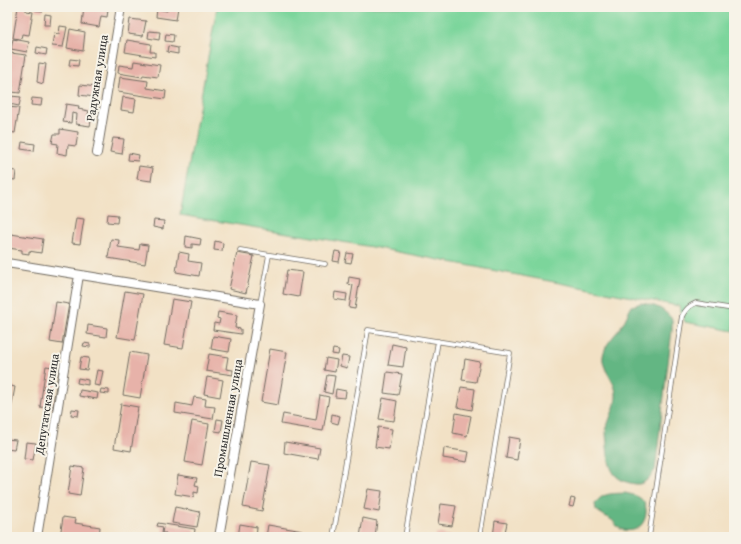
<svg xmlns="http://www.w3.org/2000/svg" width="741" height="544" viewBox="0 0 741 544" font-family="'Gentium Book Plus',serif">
<rect width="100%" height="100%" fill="#f7f3e8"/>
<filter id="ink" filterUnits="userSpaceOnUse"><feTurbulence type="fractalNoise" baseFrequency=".025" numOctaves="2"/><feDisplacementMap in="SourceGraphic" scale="8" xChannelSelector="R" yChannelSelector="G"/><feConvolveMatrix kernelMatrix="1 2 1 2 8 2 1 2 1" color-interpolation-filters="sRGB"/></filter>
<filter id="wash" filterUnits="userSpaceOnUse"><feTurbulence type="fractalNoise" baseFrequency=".012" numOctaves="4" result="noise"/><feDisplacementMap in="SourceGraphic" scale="16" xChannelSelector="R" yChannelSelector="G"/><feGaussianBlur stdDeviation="0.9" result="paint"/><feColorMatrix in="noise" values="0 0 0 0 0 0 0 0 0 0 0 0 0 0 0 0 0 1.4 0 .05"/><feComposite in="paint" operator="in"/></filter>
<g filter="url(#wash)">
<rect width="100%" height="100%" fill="#f2e1c5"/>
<path fill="#7bd59b" stroke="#538063" d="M217 7H734V331L685 322 679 306 372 247 180 215Z"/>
<path fill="#64b683" stroke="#487057" d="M641 303C655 305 663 308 672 319V330L655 470C650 477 645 485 636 484 611 481 609 467 607 446 607 440 605 433 607 427 610 415 617 406 616 393 615 380 601 369 603 356 605 343 616 335 622 325 626 319 628 312 632 306Z
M625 493C629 494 636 495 640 498 652 506 646 535 624 530 618 529 616 524 612 520 607 517 601 514 596 510L595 504C603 492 612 494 625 493Z"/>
<g id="blocks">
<path fill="#e7b2a9" d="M18 7H26V11L33 12 29 35 22 34 21 39 13 38Z
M36 7H43V11L35 10Z
M84 7 108 10 107 17 101 16 99 27 82 24Z
M168 7H178L176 20 156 17 157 9 167 11Z
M45 14 51 15 50 25H44Z
M130 19 146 21 143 36 128 34Z
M60 26 67 27 63 47 52 46 54 33 59 34Z
M70 29 85 32 83 51 67 48Z
M149 31 160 32 159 40 148 38Z
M166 34 174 35 173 42 165 41Z
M13 39 29 42 27 52 11 49Z
M127 40 151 44 150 52H155V57L125 52Z
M168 46 178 48V54L167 52Z
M37 47 47 49 46 55 36 53Z
M11 53 26 55 20 93 12 92 13 85H7Z
M70 59 79 60 78 66 69 65Z
M134 61 160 65 158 77 143 75 142 77 118 73 119 65 133 67Z
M39 63 46 64 43 84 37 82Z
M120 77 148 81 147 88 166 91 165 99 118 92Z
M80 85 97 87 95 97 79 95Z
M10 96 21 97 19 106 9 104Z
M123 97 136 99 134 112 121 110Z
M32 98 42 99 41 106 31 105Z
M66 104 79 106 78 109 89 111 88 115 92 116 90 126 76 124 77 114 72 113 71 123 63 122Z
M7 107 19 108 15 133 9 132V136H7Z
M60 129 78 132 76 146 68 145 67 155 57 153 58 144 52 143 54 134H60Z
M113 138 124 139 122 154 110 152Z
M22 142 35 144 34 151 21 149Z
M129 153 139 155 138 161 128 160Z
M139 166 153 168 151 181 137 179Z
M7 170 16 171 15 180 7 179Z
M108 214 118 215 117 223 107 222Z
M76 218 84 219 80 244 72 243Z
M154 220 164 221 163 229 153 227Z
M11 234 43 239 41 253 29 251V254L22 253V250L8 248Z
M186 236 201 239 200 245 192 244V248L185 247Z
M111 239 119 240 118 247 139 250 140 244 148 245 145 264 108 258Z
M215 241 223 243 222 251 214 250Z
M335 251 341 252 339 262 333 261Z
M179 252 189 254 188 261 201 263 199 276 176 272Z
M237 253 254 256 246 293 229 289Z
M347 253 353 254 351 263 345 262Z
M287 270 303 272 299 297 283 294Z
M349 277 360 279 355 309 349 308 353 285 348 284Z
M125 291 143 294 135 340 117 337Z
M335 292 347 294 346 301 334 299Z
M172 299 191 302 183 348 164 345Z
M56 302 69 304 62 344 50 342Z
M218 312 237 315 235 328 241 329V334L213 330 214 323 219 324 220 319 217 318Z
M88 325 107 328 106 337 87 334Z
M213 336 231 339 229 352 211 349Z
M84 343 90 344V347L83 346Z
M392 344 406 347 403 367 388 365Z
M270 349 287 352 278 405 261 402Z
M333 349 339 350 338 355 332 354Z
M130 352 147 355 140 398 123 395Z
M209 354 228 357 226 369 233 370V375L206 371Z
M342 356 349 357 347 368 340 366Z
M81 357 89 358 87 370 79 369Z
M326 358 337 360 335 372 324 370Z
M465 359 480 362 476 382 462 380Z
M46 366 59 368 52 409 40 407Z
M97 370 103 371 100 386 94 385Z
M387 372 402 374 398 395 384 393Z
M327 375 335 376 332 394 324 392Z
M207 377 223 380 220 397 204 394Z
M78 378 88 380V385L77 383Z
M7 385 15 387 8 425H7Z
M461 387 475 389 472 410 457 407Z
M101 389 109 390V394L100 393Z
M336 389 346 391 345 398 335 397Z
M80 390 98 393 97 399 79 396Z
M320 395 329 397 323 431 281 424 283 414 316 420Z
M194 397 206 399 205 406 215 407 213 419 175 413 176 403 192 406Z
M383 398 397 401 394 421 379 419Z
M121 404 138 407 131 451 114 448Z
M72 409 79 410 78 416 71 415Z
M456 413 471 416 467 436 453 433Z
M332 414 340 416 338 424 331 422Z
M217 419 223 420 221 432 215 431Z
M192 421 209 424 202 465 185 462Z
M378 427 392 429 389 449 375 447Z
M509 437 520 439 517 460 506 458Z
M7 439 16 440 14 450 7 449Z
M26 442 36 443 33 460 24 459Z
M285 442 320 448 318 459 284 453Z
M444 448 469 452 467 462 443 458Z
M251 462 270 465 262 511 243 507Z
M72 466 84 468 80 496 68 494Z
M178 475 197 478 195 485 199 486 198 493 194 492V497L175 494Z
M368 489 382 491 379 512 364 509Z
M571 498 575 499 573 507 569 506Z
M441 504 456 506 452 526 438 524Z
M175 507 200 512 197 527 172 523Z
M63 517 76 519 75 523 100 527 99 537H60Z
M363 518 377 521 375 537H360Z
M495 521 507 523 504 537H493Z
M158 523 195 529 194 537 165 536 166 533H162L163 527 157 526Z
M240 524 257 527 256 537H238Z
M268 525 303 531 302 537H266Z
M436 533 451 536V537H436Z"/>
</g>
</g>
<g filter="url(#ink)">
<use href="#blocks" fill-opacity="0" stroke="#716b61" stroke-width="1"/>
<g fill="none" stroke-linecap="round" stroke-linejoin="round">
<g stroke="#716b61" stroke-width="5.5">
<path id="service" d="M240 250 325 264
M260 304 269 255
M333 537 368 330 510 353 480 537
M405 537 438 341
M649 537 682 316C686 309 689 306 696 303L734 309"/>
</g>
<g stroke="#716b61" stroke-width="10">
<path id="minor" d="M97 153 121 7
M7 263 260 304 219 537
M37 537 79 275"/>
</g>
<use href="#service" stroke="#fff" stroke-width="4"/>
<use href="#minor" stroke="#fff" stroke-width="8"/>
</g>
</g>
<g text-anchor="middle" stroke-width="4" stroke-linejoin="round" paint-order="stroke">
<g font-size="12" fill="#2b2b2b" stroke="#f7f3e8">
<text transform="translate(97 78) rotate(-81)" y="4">Радужная улица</text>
<text transform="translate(47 404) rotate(-81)" y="4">Депутатская улица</text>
<text transform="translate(228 418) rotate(-80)" y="4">Промышленная улица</text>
</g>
</g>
<rect width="741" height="544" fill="none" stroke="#f7f3e8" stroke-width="24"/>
</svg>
